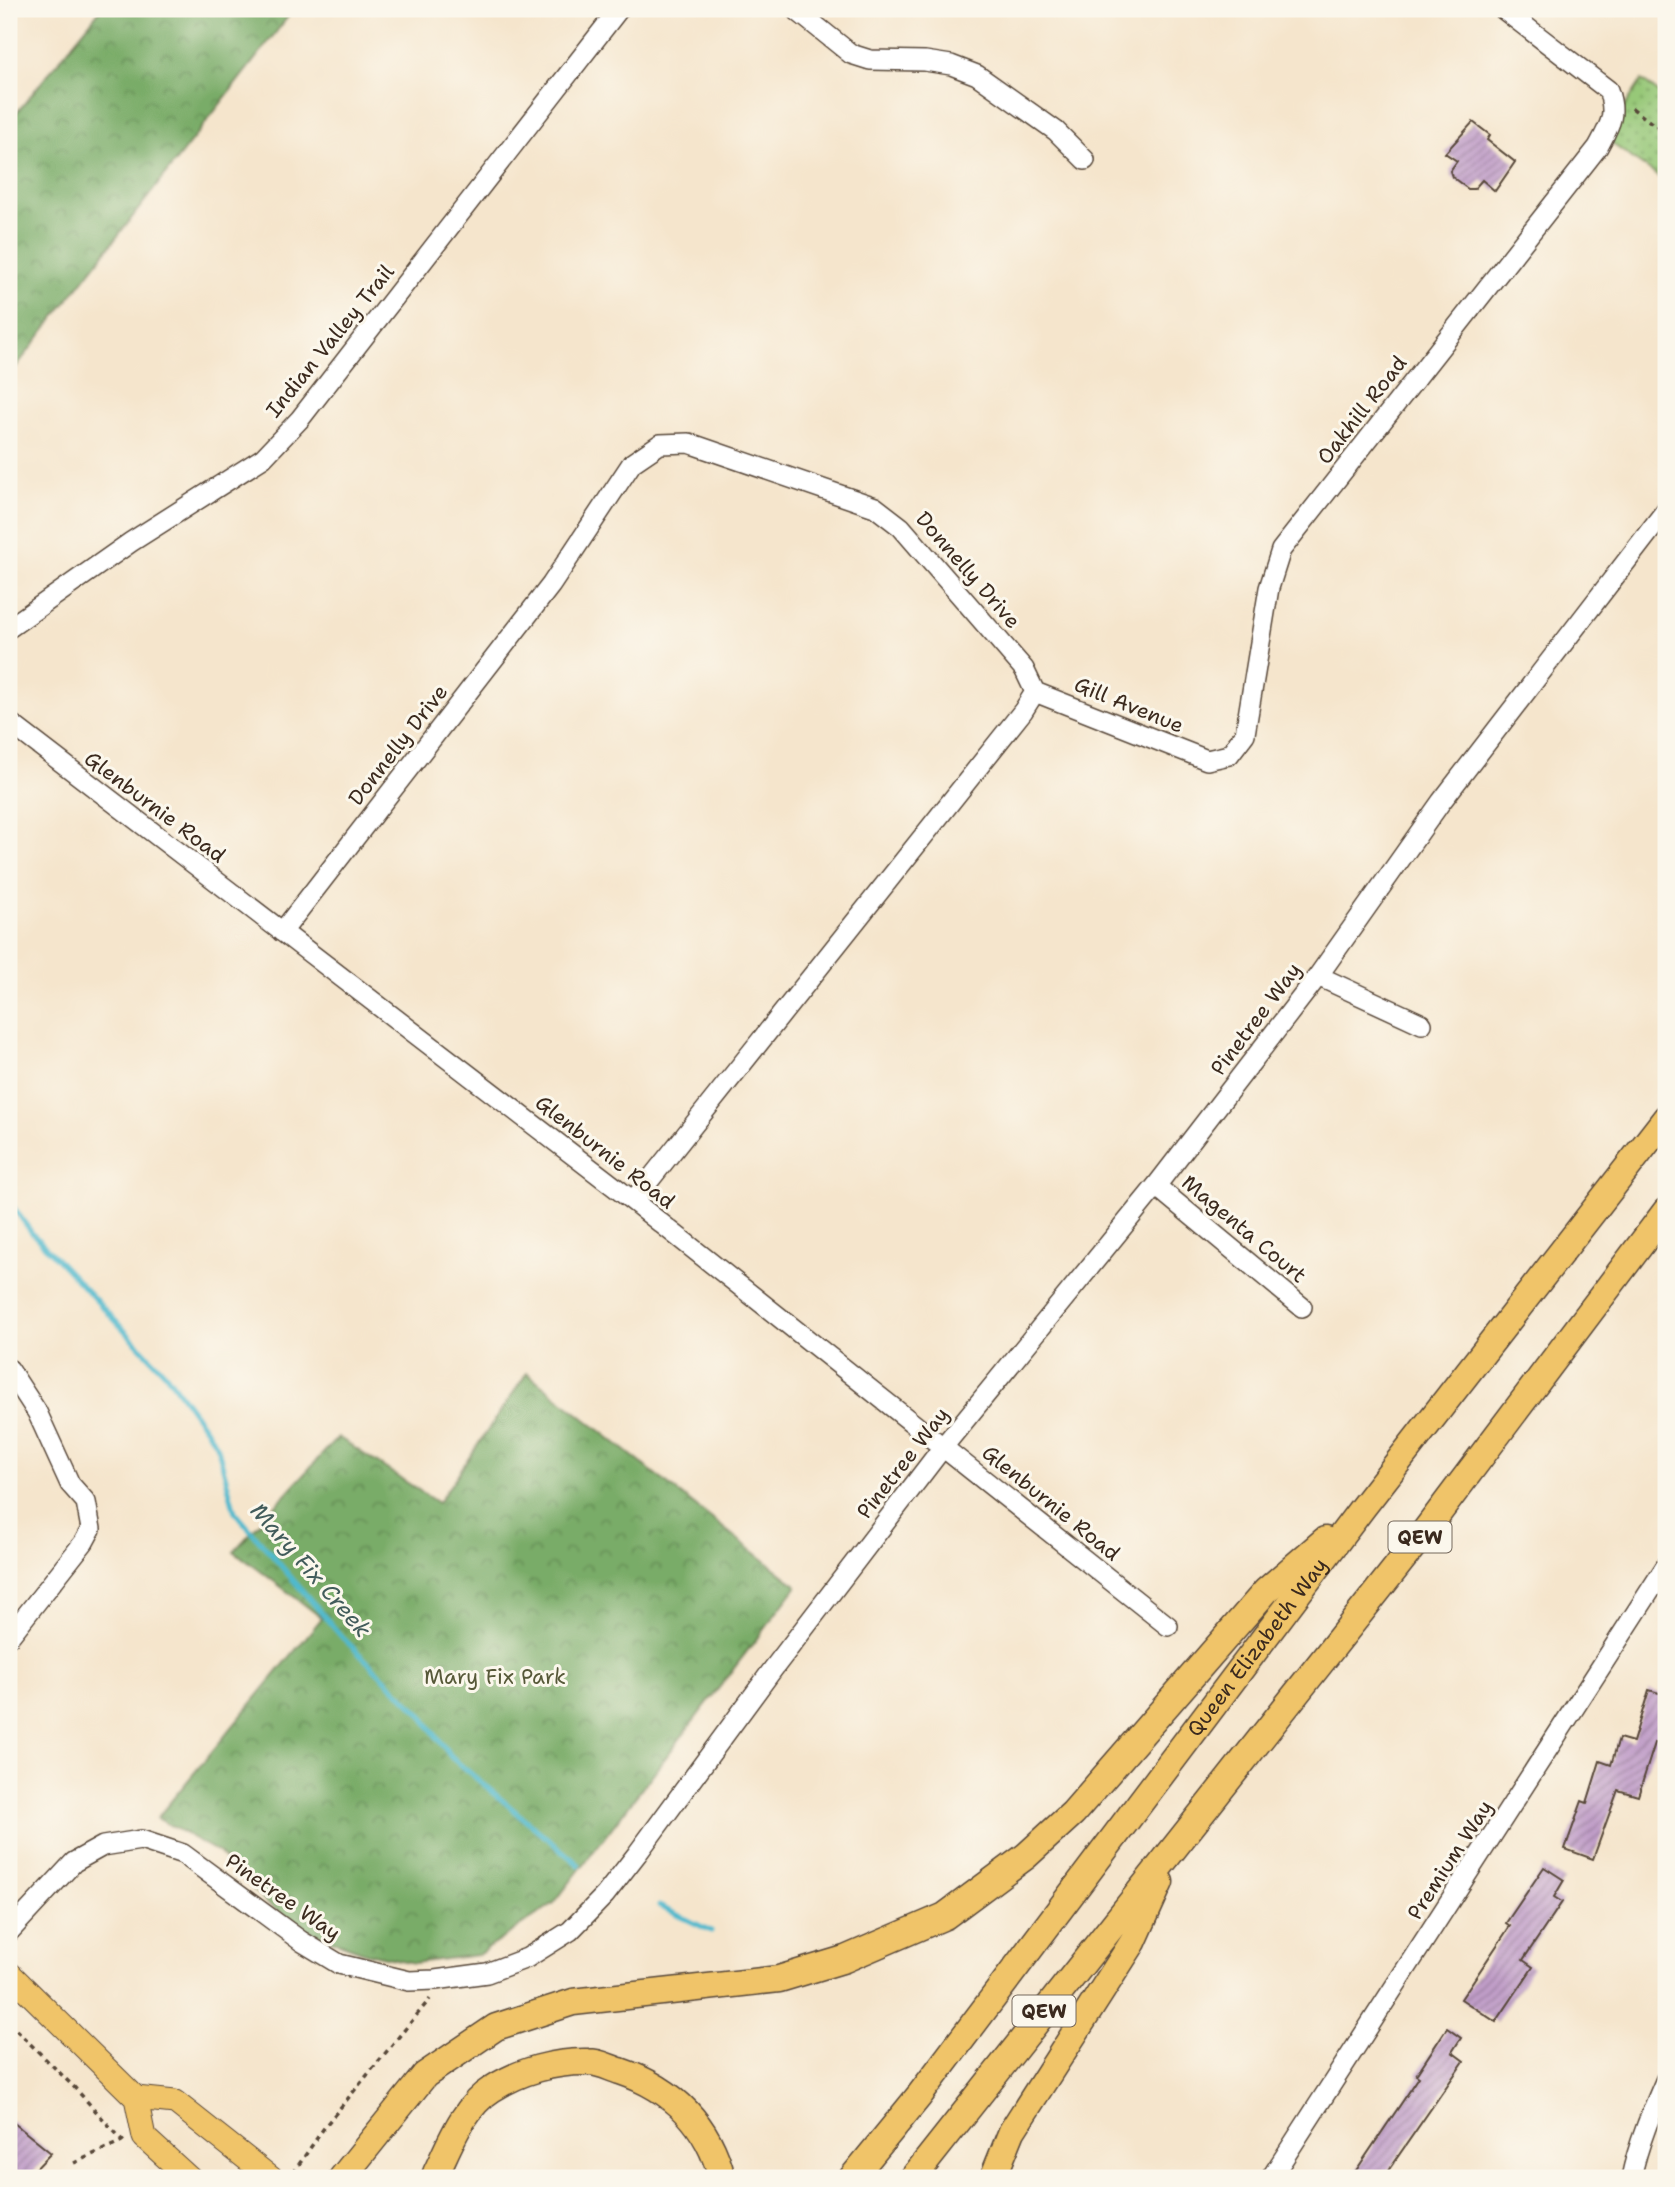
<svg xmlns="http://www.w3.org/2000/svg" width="1675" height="2187" viewBox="0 0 1675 2187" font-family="'Shantell Sans',sans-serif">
<defs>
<pattern id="grass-dots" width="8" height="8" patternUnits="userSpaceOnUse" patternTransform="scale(1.75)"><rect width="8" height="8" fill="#97c878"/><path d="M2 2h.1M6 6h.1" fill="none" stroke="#7ca362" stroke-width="1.8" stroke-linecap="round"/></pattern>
<pattern id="forest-crowns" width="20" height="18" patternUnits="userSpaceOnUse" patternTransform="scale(1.75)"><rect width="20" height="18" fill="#79ac68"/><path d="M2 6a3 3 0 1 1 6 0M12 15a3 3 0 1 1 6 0" fill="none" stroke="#648c55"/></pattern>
<pattern id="building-hatch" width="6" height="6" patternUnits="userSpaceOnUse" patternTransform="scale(1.75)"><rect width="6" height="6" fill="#c09dc8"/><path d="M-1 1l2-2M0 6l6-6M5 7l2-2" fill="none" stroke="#9d80a2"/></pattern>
</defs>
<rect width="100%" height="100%" fill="#fbf7ec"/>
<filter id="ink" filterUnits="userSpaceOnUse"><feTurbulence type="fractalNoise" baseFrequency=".0143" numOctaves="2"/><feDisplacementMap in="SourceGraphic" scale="14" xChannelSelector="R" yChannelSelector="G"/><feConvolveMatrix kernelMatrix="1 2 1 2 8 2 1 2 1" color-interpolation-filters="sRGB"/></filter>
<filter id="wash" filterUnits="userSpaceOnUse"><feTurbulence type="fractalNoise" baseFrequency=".00686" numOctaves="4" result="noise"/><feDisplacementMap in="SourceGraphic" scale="28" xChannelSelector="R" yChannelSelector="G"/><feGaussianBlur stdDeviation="1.57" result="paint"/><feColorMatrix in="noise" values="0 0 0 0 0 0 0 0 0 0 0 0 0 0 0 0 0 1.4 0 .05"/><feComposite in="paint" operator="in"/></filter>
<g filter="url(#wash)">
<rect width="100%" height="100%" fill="#f5e5cc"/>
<path fill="url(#grass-dots)" stroke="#69794b" stroke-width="2" d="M1642 80 1666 99V182L1604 138Z"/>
<path fill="url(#forest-crowns)" stroke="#5a6b43" stroke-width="2" d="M101 9H294L12 372 9 370V122Z
M527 1373 797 1586 554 1903 478 1955 414 1963 367 1953 309 1932 264 1901 218 1852 157 1818 322 1618 234 1551 338 1437 438 1503Z"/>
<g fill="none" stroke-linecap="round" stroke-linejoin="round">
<path stroke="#50b9cd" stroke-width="5" d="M9 1201 32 1233 165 1373 217 1445 235 1512 342 1637 420 1713 451 1757 579 1865
M659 1906 711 1931"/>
</g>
<g id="blocks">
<path fill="url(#building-hatch)" d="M1473 122 1490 135 1487 140 1515 162 1495 191 1482 180 1474 189H1468L1452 177 1450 171 1457 161 1445 153Z
M1649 1690 1666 1695V1746L1655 1743 1638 1796 1618 1790 1593 1859 1565 1849 1582 1801 1587 1803 1600 1761 1611 1765 1619 1738 1633 1742Z
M1544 1867 1564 1880 1554 1897 1562 1902 1523 1960 1533 1967 1496 2022 1461 1999 1510 1926 1506 1923Z
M1447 2028 1461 2038 1452 2052 1464 2061 1383 2178H1351L1419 2077 1416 2075Z
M9 2119 51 2153 27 2178H9Z"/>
</g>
</g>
<g filter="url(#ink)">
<use href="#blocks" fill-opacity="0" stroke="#574638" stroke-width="2"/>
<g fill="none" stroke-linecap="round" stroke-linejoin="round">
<g stroke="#574638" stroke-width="22">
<path id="minor" d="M795 9 851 54 870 60 925 61 951 65 977 75 1056 131 1085 160
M9 628 131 542 263 458 300 419 619 9
M1035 692 1207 760 1229 755 1245 734 1269 588 1281 550 1598 147C1610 125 1617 115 1608 90L1503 9
M9 722 633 1201 1168 1626
M282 932 551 585 632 463 660 444 689 443 875 507 901 527 1024 669 1035 692 1023 711 633 1201
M1318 976 1422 1024
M1156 1186 1302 1307
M9 1369 37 1412 70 1484 86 1502 91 1529 84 1542 9 1637
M9 1932 74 1862 103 1846 141 1840 183 1854 301 1941 339 1964 409 1981 435 1980 487 1973 527 1958 570 1931 605 1895 637 1854 773 1669 943 1447 1156 1186 1318 976 1441 802 1666 510
M1271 2178 1666 1566
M1631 2178C1638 2144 1652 2111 1666 2079"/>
</g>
<g stroke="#574638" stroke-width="25">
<path id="major" d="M9 1973 136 2098 144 2137 189 2178
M136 2098 175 2102 271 2178"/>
</g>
<g stroke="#574638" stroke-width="29">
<g id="highway">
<path d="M342 2178 425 2075 496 2027 573 2002 779 1979 845 1959 945 1916 1026 1856 1073 1813 1266 1591 1325 1540"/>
<path d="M436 2178V2173C450 2144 463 2107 492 2089 520 2071 555 2061 589 2062 599 2062 610 2068 620 2071 673 2089 708 2123 722 2178"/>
<path id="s1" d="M852 2178 919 2096 1363 1507 1666 1118"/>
<path d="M913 2178 1425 1531 1666 1211"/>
<path d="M993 2178 1012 2131 1133 1942 1160 1882"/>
</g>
</g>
<path stroke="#574638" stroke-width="3.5" stroke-dasharray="5 5" stroke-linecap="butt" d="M1632 108 1666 134
M9 2023 74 2087 124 2142
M74 2163 122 2141
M293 2173 326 2125 430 1999"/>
<use href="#minor" stroke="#fff" stroke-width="19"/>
<use href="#major" stroke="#f0c469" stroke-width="23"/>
<use href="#highway" stroke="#f0c469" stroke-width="26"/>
</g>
</g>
<g text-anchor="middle" stroke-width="6" stroke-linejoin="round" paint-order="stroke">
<g fill="#fbf7ec" stroke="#75685c" stroke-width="2">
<rect x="1388.5" y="1521.5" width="63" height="31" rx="5"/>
<rect x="1012.5" y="1995.5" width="63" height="31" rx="5"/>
</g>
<g font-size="19" font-weight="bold" fill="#3b2a1e">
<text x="1420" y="1544">QEW</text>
<text x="1044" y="2018">QEW</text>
</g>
<g font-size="21" fill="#3b2a1e" stroke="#fbf7ec">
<text transform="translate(330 341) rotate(-51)" y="7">Indian Valley Trail</text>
<text transform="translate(1362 410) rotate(-52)" y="7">Oakhill Road</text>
<text transform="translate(968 570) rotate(49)" y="7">Donnelly Drive</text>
<text transform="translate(1129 705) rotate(22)" y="7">Gill Avenue</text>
<text transform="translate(398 745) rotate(-52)" y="7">Donnelly Drive</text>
<text transform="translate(155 807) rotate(37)" y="7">Glenburnie Road</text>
<text transform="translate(1256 1019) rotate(-53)" y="7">Pinetree Way</text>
<text transform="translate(605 1152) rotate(38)" y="7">Glenburnie Road</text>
<text transform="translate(1244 1229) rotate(40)" y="7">Magenta Court</text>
<text transform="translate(903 1463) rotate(-52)" y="7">Pinetree Way</text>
<text transform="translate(1051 1503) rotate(39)" y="7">Glenburnie Road</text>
<text dy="7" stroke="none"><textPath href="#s1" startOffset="668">Queen Elizabeth Way</textPath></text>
<text transform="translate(1450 1860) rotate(-57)" y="7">Premium Way</text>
<text transform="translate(283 1897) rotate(35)" y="7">Pinetree Way</text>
</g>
<g font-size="21" fill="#575939" stroke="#fbf7ec">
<text x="495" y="1684">Mary Fix Park</text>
</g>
<g font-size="23" font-style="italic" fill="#425c5b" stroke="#fbf7ec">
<text transform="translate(311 1570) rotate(49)" y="8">Mary Fix Creek</text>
</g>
</g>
<rect width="1675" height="2187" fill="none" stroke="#fbf7ec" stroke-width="35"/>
</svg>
